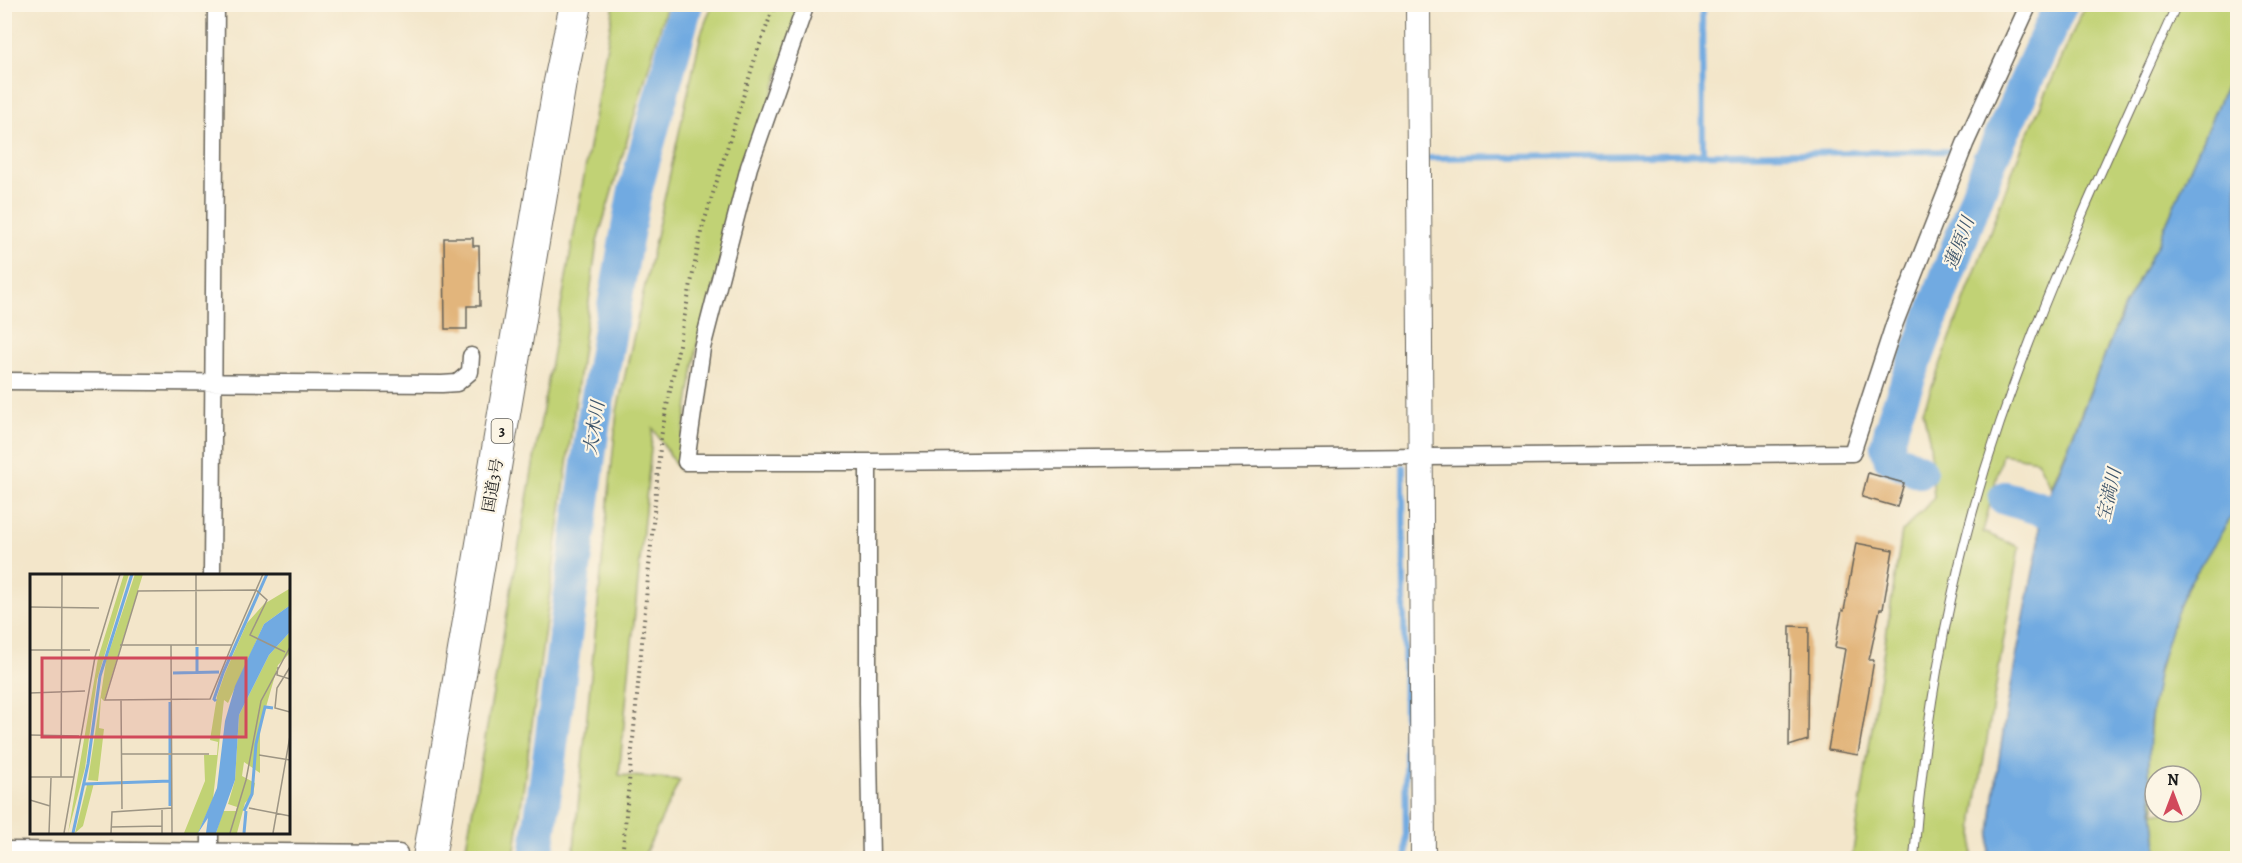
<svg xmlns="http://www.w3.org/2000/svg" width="2242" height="863" viewBox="0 0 2242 863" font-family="Alegreya,'Noto Serif JP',serif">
<rect width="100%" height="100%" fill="#fcf5e5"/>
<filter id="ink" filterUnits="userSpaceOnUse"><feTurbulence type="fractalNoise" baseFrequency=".0167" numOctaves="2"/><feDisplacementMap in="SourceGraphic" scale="12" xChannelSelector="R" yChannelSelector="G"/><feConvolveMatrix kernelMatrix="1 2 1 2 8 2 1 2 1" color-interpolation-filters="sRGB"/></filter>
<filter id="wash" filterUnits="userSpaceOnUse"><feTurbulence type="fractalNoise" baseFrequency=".008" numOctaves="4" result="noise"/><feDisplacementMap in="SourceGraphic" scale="24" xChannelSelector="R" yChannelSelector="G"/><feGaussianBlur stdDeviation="1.35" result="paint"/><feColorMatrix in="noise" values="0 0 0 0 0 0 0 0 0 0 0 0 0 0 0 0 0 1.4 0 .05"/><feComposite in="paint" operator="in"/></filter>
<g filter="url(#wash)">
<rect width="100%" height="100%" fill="#f3e6ca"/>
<path fill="#c1d274" stroke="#6e7748" stroke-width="1.5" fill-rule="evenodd" d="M614 5H667L597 242 514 858H464Z
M712 5H800L698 340 678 469 653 428 619 775 680 780 643 858H573L617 411 701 34Z
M2085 5H2237V60L2157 245 2123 309 2051 488 2037 460 2002 454 1983 532 2019 547 1974 818 1972 858H1852L1902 532 1934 498 1930 443 1923 411 2017 159Z
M2237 508V858H2158C2156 828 2150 798 2149 767 2148 707 2161 645 2186 590 2198 564 2221 532 2237 508ZM2155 776H2191V812H2155Z"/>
<path fill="#71aae1" stroke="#46637e" stroke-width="1.5" d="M2237 60V508L2187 587 2173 623 2159 668 2150 723 2149 769 2158 858H1988C1996 751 2018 647 2039 542V521L2123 309 2157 245Z"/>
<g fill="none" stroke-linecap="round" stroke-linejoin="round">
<path stroke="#71aae1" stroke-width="6" d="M1702 4 1703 154
M1975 154 1990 161
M1429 158 1957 151
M1403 467 1406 858
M1886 468 1890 457"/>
<path stroke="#71aae1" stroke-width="34" d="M1920 471 1890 457 1887 446 1895 415 1990 161 2061 4
M2005 498 2088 523
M536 858 593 425 634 195 686 4"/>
</g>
<g id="blocks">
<path fill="#e2b57c" d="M444 238H473V246H479L480 306H467V329H445Z
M1868 473 1904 483 1897 507 1862 497Z
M1856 543 1893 550 1883 609H1880L1869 660H1874L1858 755 1828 750 1845 649 1835 647 1842 610 1844 611Z
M1790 626 1809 627 1808 740 1789 746Z"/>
</g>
</g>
<g filter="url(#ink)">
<use href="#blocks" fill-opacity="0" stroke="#676359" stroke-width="1.5"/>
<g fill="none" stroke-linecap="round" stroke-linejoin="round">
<g stroke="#676359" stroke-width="10">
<path id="lane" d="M1914 858C1925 710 1952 564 2000 423 2049 280 2115 142 2177 4"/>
</g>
<g stroke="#676359" stroke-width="19">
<path id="street" d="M806 4 749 167 702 348 686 462H868L1852 453 1894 325 1965 144 2029 4
M4 381 442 384 457 383 470 372 471 356
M868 462V703L871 858
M212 575 216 4
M4 850 399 853
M210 858V832"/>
</g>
<g stroke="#676359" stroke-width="26">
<path id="secondary" d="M1418 4 1423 858"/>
</g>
<g stroke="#676359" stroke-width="34">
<path id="highway" d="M429 858 560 82 576 4"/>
</g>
<path stroke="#676359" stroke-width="4" stroke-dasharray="1.5 4.5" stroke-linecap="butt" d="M622 858 661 437 701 232 757 52 775 4"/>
<use href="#lane" stroke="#fff" stroke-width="8"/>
<use href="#street" stroke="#fff" stroke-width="16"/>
<use href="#secondary" stroke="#fff" stroke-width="24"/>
<use href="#highway" stroke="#fff" stroke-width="32"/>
</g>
</g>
<g text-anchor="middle" stroke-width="4.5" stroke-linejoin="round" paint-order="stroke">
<rect fill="#fcf5e5" stroke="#5f5d58" stroke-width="1.5" x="491.5" y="419" width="21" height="24" rx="4.5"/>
<g font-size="15" font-weight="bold" fill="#1c1c1c">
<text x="502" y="436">3</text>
</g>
<g font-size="16" fill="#1c1c1c" stroke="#fcf5e5">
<text transform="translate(492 485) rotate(-80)" y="6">国道3号</text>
</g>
<g font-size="18" font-style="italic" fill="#3e556b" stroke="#fcf5e5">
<text transform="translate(1959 243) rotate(-69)" y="6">蓮原川</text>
<text transform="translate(594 428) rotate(-81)" y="6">大木川</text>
<text transform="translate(2109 495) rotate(-77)" y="6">宝満川</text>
</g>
</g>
<g transform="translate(30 574)">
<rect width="260" height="260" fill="#f3e6ca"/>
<path d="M94 0H99L67 106 55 194 38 259 68 84ZM105 0H113L74 127 71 124 69 154 74 155 68 207 58 206 76 87ZM259 15V32L234 50 198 129 194 126 183 225 168 259H154L175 207 174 181H187L188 168 180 166 187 122 195 99 217 49 234 30ZM259 59V80L248 91 230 154V199L214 188 212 202 225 209 223 221 215 229 207 259H186L193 237H206L207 233 198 230 205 206 209 141 239 81ZM64 209 53 252 45 259 57 211Z" fill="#c1d274"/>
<path d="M259 32V59L239 81 209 141 205 206 186 259H176L178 244 168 259 187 214 195 147 205 112 234 50Z" fill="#71aae1"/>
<path fill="none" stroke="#71aae1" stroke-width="3" d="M167 73V98M143 99 189 98M186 127 184 125 193 99 237 0M140 128V179M140 181V232M54 210 140 207M214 237 222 220 226 170 235 133 243 134M43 259 58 190 70 102 102 0M214 259 216 237"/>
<path fill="none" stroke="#9d9584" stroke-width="1.5" d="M166 0V71M0 33 69 34M90 71H141M202 71 180 125 75 126 108 17 226 16 237 26 220 61 255 78M0 76H60M248 93 247 101 260 105M260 93 247 114 245 134 260 138M0 119 55 117M91 126 92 235M0 161 49 162M92 180H179M229 181 260 186M0 203H44M31 203 32 0M0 226 20 232M219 234 260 242M81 253 132 252M19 259 21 204M34 259 65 83 90 0M81 259 82 238 142 234M132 259V234M142 259 141 71H202L233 0M200 259 216 206 231 127 260 73M243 259 260 162"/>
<path fill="#d1495b" fill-opacity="0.15" stroke="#d1495b" stroke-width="3" d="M12 84H216V163H12Z"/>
<rect width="260" height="260" fill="none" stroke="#1c1c1c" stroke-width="3"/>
</g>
<rect width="2242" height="863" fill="none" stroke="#fcf5e5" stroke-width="24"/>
<g transform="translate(2173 794)"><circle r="28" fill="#fcf5e5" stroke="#a29e95" stroke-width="1.5"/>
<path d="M0-4.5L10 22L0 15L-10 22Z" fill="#d1495b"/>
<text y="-9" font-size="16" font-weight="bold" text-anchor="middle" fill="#1c1c1c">N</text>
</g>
</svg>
